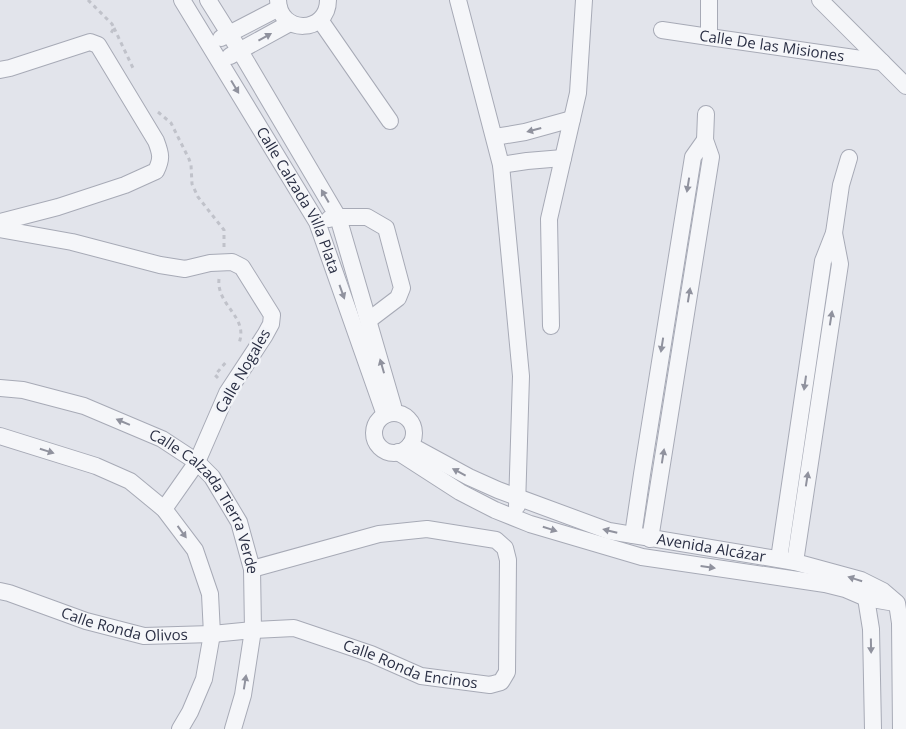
<svg xmlns="http://www.w3.org/2000/svg" width="906" height="729" viewBox="0 0 906 729" font-family="'Open Sans',sans-serif">
<rect width="100%" height="100%" fill="#e2e4eb"/>
<g fill="none" stroke-linecap="round" stroke-linejoin="round">
<g stroke="#a7aab6" stroke-width="18">
<g id="minor">
<path id="s1" d="M182 0 317 222 385 415"/>
<path d="M208 0 240 51 338 217 393 406"/>
<path d="M278 0C279 35 328 34 328 0"/>
<path d="M458 0 501 165 521 376 517 506"/>
<path d="M820 0 906 86"/>
<path d="M320 20 390 121"/>
<path id="s2" d="M662 30 709 37 882 62"/>
<path d="M709 37V0"/>
<path d="M221 38 279 8"/>
<path d="M230 56 290 23"/>
<path d="M0 70 10 68 90 42 98 45 156 141C161 154 162 159 156 171L125 185 58 207 0 222"/>
<path d="M495 137 525 132 572 119"/>
<path d="M501 165 527 161 563 158"/>
<path d="M329 219 338 217H367L386 228 402 288 398 298 369 320"/>
<path d="M0 229 72 242 160 265 185 269 210 263 232 262 242 267 272 315 271 324 265 335 227 393 197 462 164 509"/>
<path d="M551 326 549 219 578 93 584 0"/>
<path id="s3" d="M0 388 23 390 84 406 162 439 197 462 212 477 239 522 252 569 253 630 243 695 233 729"/>
<circle cx="394" cy="433" r="20"/>
<path d="M0 436 96 466 130 481 164 509 195 550 210 594 212 634 204 679 190 712 180 729"/>
<path id="s4" d="M410 445 469 477 498 490 609 531 795 562 861 580 883 591 897 603 900 623 901 729"/>
<path d="M398 452 460 492 495 510 530 524 642 557 825 584 845 589 866 598 895 603"/>
<path d="M633 535 642 474 693 157 705 140"/>
<path d="M650 539 711 157 705 140 706 114"/>
<path d="M779 559 823 261 834 233 841 185 849 158"/>
<path d="M795 562 840 264 834 233"/>
<path id="s5" d="M0 591 9 593 86 621 144 636 212 634 253 630 294 628 371 654 421 676 490 685 501 682 507 672 508 560 505 548 496 540 427 529 379 534 252 569"/>
<path d="M866 598 871 629 873 729"/>
</g>
</g>
<path stroke="#c0c2ca" stroke-width="3" stroke-dasharray="4 4" stroke-linecap="butt" d="M88 0 112 24 114 28 110 35
M114 28 133 68
M158 112 171 123 189 159 191 165 192 184 198 197 224 230V248
M219 279C216 305 249 317 239 343
M218 378 215 375 227 361"/>
<use href="#minor" stroke="#f5f6f9" stroke-width="16"/>
</g>
<defs><path id="oneway-solid" d="M-6-.8H1V-3.2L6.5 0L1 3.2V.8H-6Z" transform="scale(1.25)"/></defs>
<g fill="#90929e">
<use href="#oneway-solid" transform="translate(265 37) rotate(-29)"/>
<use href="#oneway-solid" transform="translate(235 87) rotate(59)"/>
<use href="#oneway-solid" transform="translate(534 130) rotate(165)"/>
<use href="#oneway-solid" transform="translate(688 185) rotate(99)"/>
<use href="#oneway-solid" transform="translate(325 196) rotate(-120)"/>
<use href="#oneway-solid" transform="translate(342 292) rotate(70)"/>
<use href="#oneway-solid" transform="translate(689 295) rotate(-81)"/>
<use href="#oneway-solid" transform="translate(831 318) rotate(-81)"/>
<use href="#oneway-solid" transform="translate(662 345) rotate(99)"/>
<use href="#oneway-solid" transform="translate(382 366) rotate(-106)"/>
<use href="#oneway-solid" transform="translate(805 383) rotate(98)"/>
<use href="#oneway-solid" transform="translate(123 422) rotate(-157)"/>
<use href="#oneway-solid" transform="translate(47 451) rotate(18)"/>
<use href="#oneway-solid" transform="translate(663 456) rotate(-81)"/>
<use href="#oneway-solid" transform="translate(459 472) rotate(-152)"/>
<use href="#oneway-solid" transform="translate(807 479) rotate(-81)"/>
<use href="#oneway-solid" transform="translate(550 529) rotate(17)"/>
<use href="#oneway-solid" transform="translate(610 531) rotate(-166)"/>
<use href="#oneway-solid" transform="translate(182 532) rotate(54)"/>
<use href="#oneway-solid" transform="translate(708 567) rotate(8)"/>
<use href="#oneway-solid" transform="translate(855 579) rotate(-162)"/>
<use href="#oneway-solid" transform="translate(871 646) rotate(89)"/>
<use href="#oneway-solid" transform="translate(245 682) rotate(-81)"/>
</g>
<g text-anchor="middle" stroke-width="5" stroke-linejoin="round" paint-order="stroke">
<g font-size="15" fill="#2a2f44" stroke="#f2f4f8">
<text dy="5" stroke="none"><textPath href="#s2" startOffset="111">Calle De las Misiones</textPath></text>
<text dy="5" stroke="none"><textPath href="#s1" startOffset="232">Calle Calzada Villa Plata</textPath></text>
<text transform="translate(243 371) rotate(-60)" y="5">Calle Nogales</text>
<text dy="5" stroke="none"><textPath href="#s3" startOffset="249">Calle Calzada Tierra Verde</textPath></text>
<text dy="5" stroke="none"><textPath href="#s4" startOffset="321">Avenida Alcázar</textPath></text>
<text dy="5" stroke="none"><textPath href="#s5" startOffset="130">Calle Ronda Olivos</textPath></text>
<text dy="5" stroke="none"><textPath href="#s5" startOffset="424">Calle Ronda Encinos</textPath></text>
</g>
</g>
</svg>
